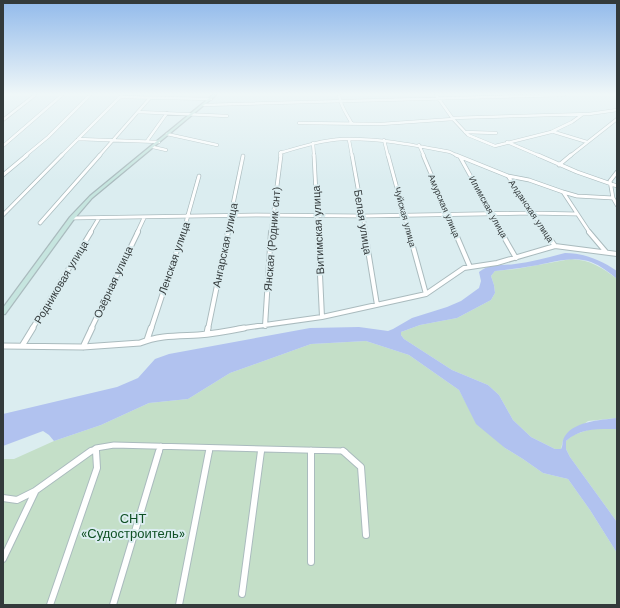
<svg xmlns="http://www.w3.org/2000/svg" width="620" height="608" viewBox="0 0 620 608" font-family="'Work Sans',sans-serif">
<rect width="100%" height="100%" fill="#dbedf0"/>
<path fill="#c4dfc8" d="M571 259C590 260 602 267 617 279V418L588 421 563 440 561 449H555L531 437 513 420 499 395 488 385 452 370 404 339 401 335V332L420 325 457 318 491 300 495 293 494 285 491 276 495 271 516 269Z
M366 341 409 355 459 390 466 403 505 448 523 459 543 473 568 479 590 510 617 553V605H3V459H14L54 441 101 425 149 403 188 399 230 373 311 344Z
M591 429H617V522L570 457 566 449V441L573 435Z"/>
<path fill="#b1c2ef" d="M565 253C584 253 601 260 617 271V279C609 272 601 266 591 262 573 255 551 263 532 266 520 268 507 270 495 271L491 276 494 285 495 293 491 300 457 318 420 325 401 332V335L404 339 452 370 488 385 499 395 513 420 531 437 555 449H561C563 446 562 443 563 440 570 421 601 420 617 418V429C598 429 580 428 566 441V449L570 457 617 522V553L590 510 568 479 543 473 523 459 505 448 476 424 459 390 409 355 366 341 311 344 230 373 188 399 149 403 101 425 54 441 49 435 43 431 3 446V414L117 387 138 378 155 359 169 354 310 328 359 327 388 331 393 329 412 318 447 307 461 301 479 288 481 281 479 272C490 263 502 266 515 264 532 262 549 257 565 253Z"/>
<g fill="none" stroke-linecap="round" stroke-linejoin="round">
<g stroke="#aabbbe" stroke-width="3.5">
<path id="street-far4" d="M339 95C341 108 346 112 352 124
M436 95 453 119 468 135 495 146 551 132 572 122 583 114
M120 97 211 99
M204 105 564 95
M138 112 227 116
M452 118 589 114 617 110
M3 120 35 95
M299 123 381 124 453 119
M465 132 496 133
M554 132 587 142
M167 134 217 145
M78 139 159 142
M349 140 352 156
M384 140 388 156
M147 141 167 113
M507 142 540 156
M313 143 314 156
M419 145 424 156
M3 146 62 95
M153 147 166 150
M280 153C300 147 322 140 343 139 380 138 414 145 450 152L458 156
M25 156 48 137 90 95
M61 156 122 95
M99 156 150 98
M280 156 281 152
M570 156 617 119"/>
</g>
<g stroke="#aabbbe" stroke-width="4.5">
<path id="street-far3" d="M314 155 318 233
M352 155 366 233
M388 155 409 233
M423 155 456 233
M456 155 508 176 529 180 563 192
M538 155 577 172 617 186
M460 157 502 233
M559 165 571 155
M617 172 610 181 613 198 617 205
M3 175 27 155
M508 176 546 233
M3 215 62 155
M72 218 257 215 363 216 531 213 577 214
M40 223 100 155
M90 233 99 218
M137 233 144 218
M183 233 199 176
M227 233 243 156
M271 233 281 155
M590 233 563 192 577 196 613 198"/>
</g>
<g stroke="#aabbbe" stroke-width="6">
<path id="street-far2" d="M318 232 322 317
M365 232 377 305
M409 232 426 294
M455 232 470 267
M501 232 516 258
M545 232 555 246
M589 232 606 252
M265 326 271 232
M32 329 91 232
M91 329 138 232
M151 329 183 232
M208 329 228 232
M237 329 322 317 426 294 464 268 497 263 555 246 617 254"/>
</g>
<g stroke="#aabbbe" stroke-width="7">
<path id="street-far1" d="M207 333 208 328
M147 340 151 328
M3 346 83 347 140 343C159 335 178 336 198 335 213 334 229 331 244 328
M22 346 33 328
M83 347 92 328
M96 448V452
M311 450V452
M90 452 96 448 114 445 343 451 345 452
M159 452 161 446
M209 452 210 448
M261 452V449"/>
</g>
<g stroke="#aabbbe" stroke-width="8">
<path id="street" d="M311 451V562
M343 451 361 467 366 535
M3 498 17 500 35 491 91 451
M3 559 35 492
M242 594 261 451
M50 605 97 468 96 451
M113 605 159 451
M179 605 209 451"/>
</g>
<g stroke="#aabbbe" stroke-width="2.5">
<path id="secondary" d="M213 95H216L92 198 74 219 5 314H3V308L70 217 90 196Z"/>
</g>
<use href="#street-far4" stroke="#fff" stroke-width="2.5"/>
<use href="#street-far3" stroke="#fff" stroke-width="3"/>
<use href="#street-far2" stroke="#fff" stroke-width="4"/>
<use href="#street-far1" stroke="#fff" stroke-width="5"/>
<use href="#street" stroke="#fff" stroke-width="6"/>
<use href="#secondary" fill="#c6e5df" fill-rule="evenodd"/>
</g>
<linearGradient id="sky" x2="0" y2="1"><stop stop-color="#92baeb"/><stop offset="0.52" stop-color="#eff7f8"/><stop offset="1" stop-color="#eff7f8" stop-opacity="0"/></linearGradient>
<rect width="620" height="181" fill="url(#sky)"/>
<g text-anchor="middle" stroke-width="4" stroke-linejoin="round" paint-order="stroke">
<g font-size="9" fill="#333a3b" stroke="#dbedf0">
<text transform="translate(444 206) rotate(67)" y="3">Амурская улица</text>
<text transform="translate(488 207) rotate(61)" y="3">Илимская улица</text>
<text transform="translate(531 211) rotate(56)" y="3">Алданская улица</text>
<text transform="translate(405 217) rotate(75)" y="3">Чуйская улица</text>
</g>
<g font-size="11" fill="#333a3b" stroke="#dbedf0">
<text transform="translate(363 222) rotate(81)" y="4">Белая улица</text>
<text transform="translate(318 230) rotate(-93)" y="4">Витимская улица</text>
<text transform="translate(272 239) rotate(-85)" y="4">Янская (Родник снт)</text>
<text transform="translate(225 245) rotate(-78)" y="4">Ангарская улица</text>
<text transform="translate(174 258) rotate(-71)" y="4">Ленская улица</text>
<text transform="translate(61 282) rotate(-59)" y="4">Родниковая улица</text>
<text transform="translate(113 282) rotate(-65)" y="4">Озёрная улица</text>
</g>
<g font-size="13" fill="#105125" stroke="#dbedf0">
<text x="133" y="523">СНТ<tspan x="133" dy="15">«Судостроитель»</tspan></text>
</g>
</g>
<rect width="620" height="608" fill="none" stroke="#333a3b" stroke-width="8"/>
</svg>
